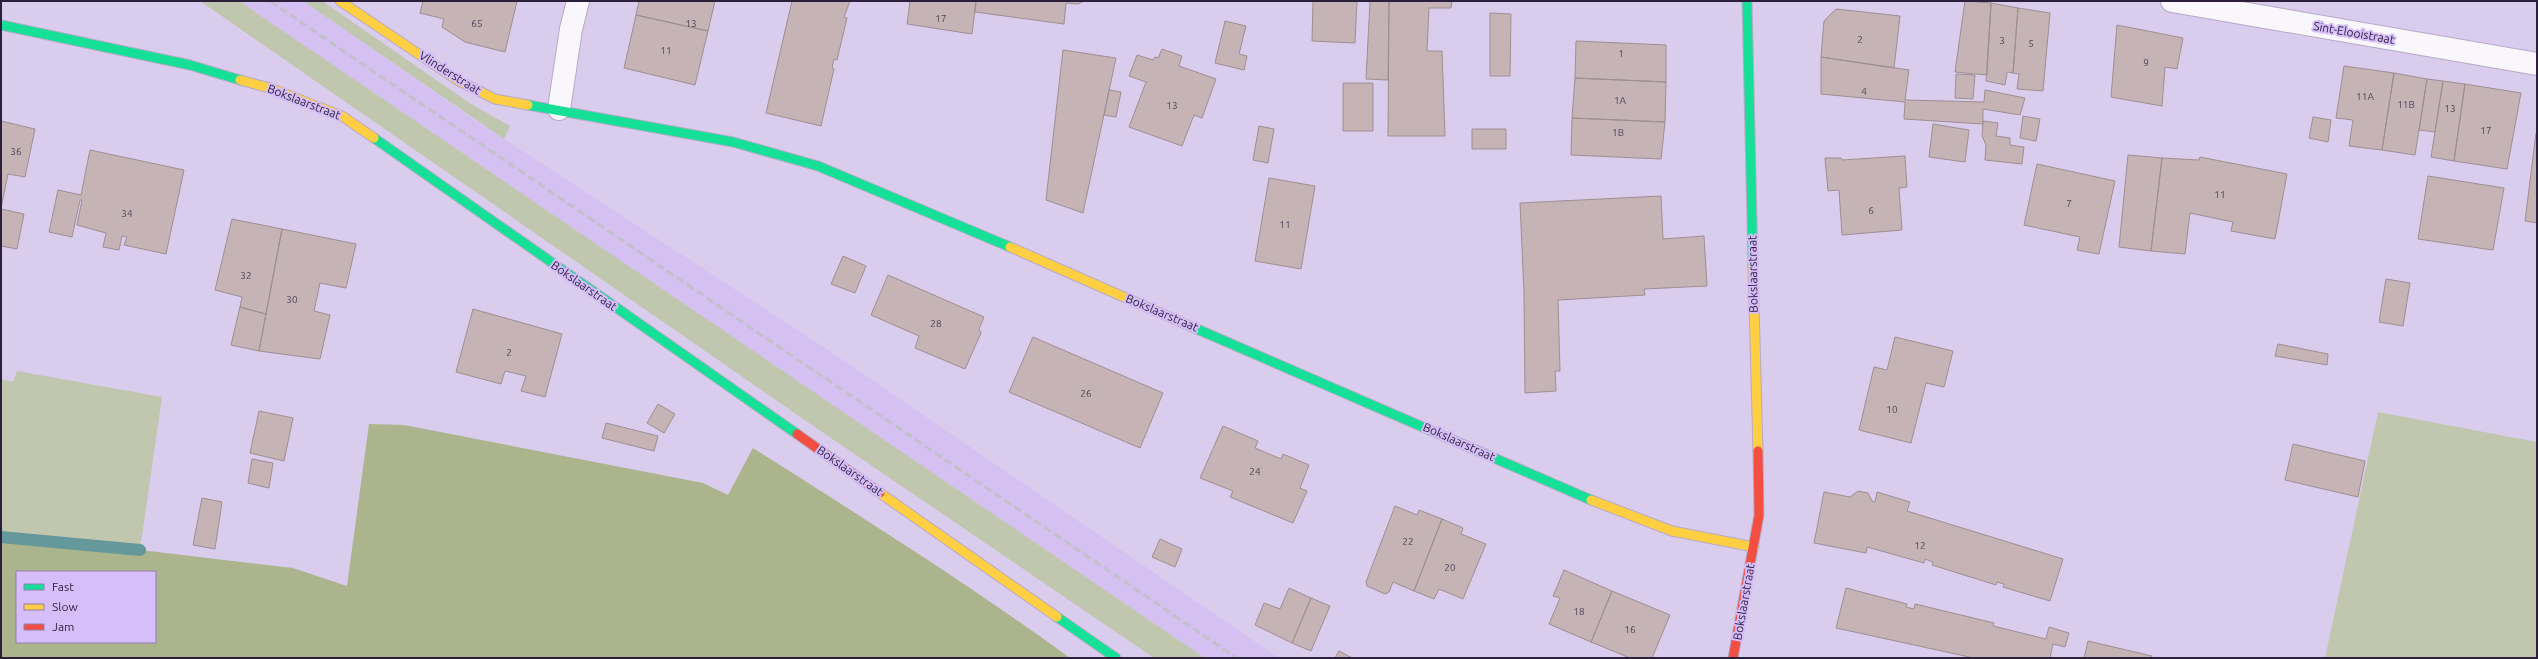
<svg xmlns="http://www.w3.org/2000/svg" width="2538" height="659" viewBox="0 0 2538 659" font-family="Ubuntu,sans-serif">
<rect width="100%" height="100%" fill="#d9cced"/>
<path fill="#d5c0f2" d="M239 1H303L472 118 828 350 1279 658H1205Z"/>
<path fill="#c0c7ae" d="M200 1H239L1205 658H1154L809 423Z
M303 1H322L471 104 510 126 504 139Z
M17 371 162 397 140 550 1 537V379L13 382Z
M2378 412 2537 442V658H2325Z"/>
<path fill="#abb48c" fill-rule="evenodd" d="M369 424 404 425 703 483 728 495 753 448C860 516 967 583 1070 658H1V537L140 550 293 568 347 586ZM17 572H155V642H17Z"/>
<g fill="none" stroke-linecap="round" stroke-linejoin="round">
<path stroke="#64989a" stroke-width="12" d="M1 537 140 550"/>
</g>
<path fill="#c5b3b6" stroke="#9f8e91" d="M423 1H517L505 52 465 42 442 27 444 19 420 13Z
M639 1H715L708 31 636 15Z
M792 1H850L844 17 847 18 837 60 834 59 832 68 834 69 821 126 766 113Z
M910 1H976L972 34 907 24Z
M976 1H1084L1078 4 1066 3 1064 24 975 12Z
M1313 1H1357L1355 43 1312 41Z
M1370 1H1389L1388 80 1366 79Z
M1389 1H1452L1451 8H1429L1427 51H1442L1445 136H1388Z
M1965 1 1991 3 1987 75 1955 72Z
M1991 3 2018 8 2013 73 2007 72 2005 85 1986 81Z
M2018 8 2050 13 2043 91 2017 89 2019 74 2013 73Z
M1836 9 1900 16 1894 68 1821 57 1824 21Z
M1490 13 1511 14 1510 76H1490Z
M636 15 708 31 695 85 624 68Z
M1225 21 1246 26 1239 54 1247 56 1244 70 1215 63Z
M2117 25 2183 38 2177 69 2165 67 2162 106 2111 97Z
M1576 41 1666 45V82L1575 78Z
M1162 49 1182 56 1179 66 1216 79 1202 118 1194 115 1182 146 1129 127 1146 82 1129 76 1137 55 1153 60 1155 57 1158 58Z
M1063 50 1116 58 1083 213 1046 200Z
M1821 57 1909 70 1905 100 1984 102 1985 90 2025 98 2020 115 1983 109V124L1904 119 1905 102 1821 94Z
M2344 66 2394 73 2382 150 2349 146 2353 120 2336 118Z
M2394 73 2427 79 2415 155 2382 150Z
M1956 74 1975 75 1973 99 1955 98Z
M1575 78 1666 82 1665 122 1572 118Z
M2427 79 2443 81 2435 132 2419 130Z
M2443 81 2465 84 2454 161 2431 157Z
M1343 83H1373V131H1343Z
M2465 84 2521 93 2507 169 2454 161Z
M1109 90 1121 92 1116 117 1104 115Z
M2023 116 2040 119 2036 141 2020 138Z
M2313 117 2331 120 2328 142 2309 138Z
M1572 118 1665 122 1661 159 1571 155Z
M1 121 35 129 25 177 8 174 1 208Z
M1983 121 1998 123 1996 136 2010 138V145L2024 147 2022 164 1985 160 1986 145 1982 136Z
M1933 124 1969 130 1965 162 1929 157Z
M1259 126 1274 129 1268 163 1253 160Z
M1472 129H1506V149H1472Z
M2536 133H2537V223L2525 221Z
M90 150 184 170 166 254 124 245 127 237 122 236 119 250 103 247 106 233 77 225 82 200H80L72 237 49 232 58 190 81 195Z
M2128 155 2162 158 2151 251 2119 247Z
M1905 156 1907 187 1899 188 1902 230 1842 235 1839 190 1828 191 1825 158H1841L1842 160Z
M2200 157 2287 174 2275 239 2231 231 2233 222 2190 213 2185 254 2151 251 2162 158 2199 160Z
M2037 164 2115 181 2099 254 2077 250 2080 237 2024 225Z
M2428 176 2504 188 2493 250 2418 239Z
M1269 178 1315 186 1301 269 1255 261Z
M1661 196 1663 239 1704 236 1707 286 1644 289 1645 295 1558 300 1560 371H1555L1556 391 1525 393 1524 293 1520 203Z
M1 209 24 214 17 249 1 246Z
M232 219 282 229 266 314 240 307 242 297 215 290Z
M282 229 356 244 346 288 320 283 314 311 330 315 320 359 259 351Z
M843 256 866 266 855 293 831 284Z
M888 275 984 317 979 329 981 333 965 369 915 348 919 336 871 315Z
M2386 279 2410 283 2403 326 2379 322Z
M240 307 266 314 259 351 231 345Z
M473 309 562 334 545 397 521 391 526 376 505 371 501 384 456 372Z
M1033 337 1163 393 1140 448 1009 392Z
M1895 337 1953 351 1944 387 1926 383 1911 443 1859 430 1874 367 1887 370Z
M2278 344 2328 354 2327 365 2275 356Z
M658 404 675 414 664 433 647 423Z
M259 411 293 418 284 461 250 453Z
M606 423 658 436 654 451 602 438Z
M1223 426 1258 441 1255 448 1281 459 1283 454 1309 465 1300 488 1307 491 1293 523 1230 497 1233 491 1200 478Z
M2293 444 2365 461 2358 497 2285 480Z
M252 459 273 463 269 488 248 483Z
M1858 491 1868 493 1872 501 1875 502 1877 492 1910 502 1907 511 2063 559 2050 601 2003 587 2004 584 1997 582 1996 585 1932 565 1933 562 1925 559 1924 563 1867 547 1866 553 1814 543 1824 492 1850 497Z
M202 498 222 502 215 549 193 545Z
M1395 506 1417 515 1419 510 1442 519 1414 591 1393 582 1389 592 1385 594 1367 586 1366 582Z
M1442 519 1463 528 1461 534 1486 544 1463 599 1439 589 1434 599 1414 591Z
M1160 539 1182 549 1175 567 1152 557Z
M1564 570 1612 591 1591 642 1549 624 1560 598 1553 596Z
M1289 588 1311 598 1292 643 1255 625 1264 603 1280 609Z
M1846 588 1907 604 1906 607 1914 609 1915 604 1994 623 1993 626 2046 639 2049 627 2069 633 2065 647 2053 644 2050 658H1974L1836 628Z
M1612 591 1670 615 1652 658H1630L1591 642Z
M1311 598 1330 606 1311 651 1292 643Z
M2088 641 2152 656 2151 658H2084Z
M1339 651 1352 658H1335Z"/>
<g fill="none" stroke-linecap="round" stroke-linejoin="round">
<g stroke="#b7aac6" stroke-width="24">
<path id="street" d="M2172 1 2537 64
M559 109 571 29 578 1"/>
</g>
<g stroke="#b7aac6" stroke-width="11">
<path id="fast" d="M1747 1 1753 266
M1 25 190 65 240 80
M528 105 733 142 818 166 1010 247
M374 138 797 434
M1183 323 1591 500
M1057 617 1116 658"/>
</g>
<g stroke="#b7aac6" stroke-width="11">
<path id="slow" d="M340 1 457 80 495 99 528 105
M240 80 273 89 342 116 374 138
M1010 247 1183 323
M1753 266 1758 451
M880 493 1057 617
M1591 500 1672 531 1754 547"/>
</g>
<g stroke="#b7aac6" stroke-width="11">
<path id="jam" d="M797 434 880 493
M1733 658 1759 515 1758 451"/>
</g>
<use href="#street" stroke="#f9f7fc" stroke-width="22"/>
<use href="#fast" stroke="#16e098" stroke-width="9"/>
<use href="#slow" stroke="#ffcf43" stroke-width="9"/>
<use href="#jam" stroke="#f24e42" stroke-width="9"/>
<path stroke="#c4c0c9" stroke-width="3" stroke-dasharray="8 4" stroke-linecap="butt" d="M270 1 1237 658"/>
</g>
<g text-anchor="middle" stroke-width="4" stroke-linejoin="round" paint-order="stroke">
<g font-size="10" fill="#52445a">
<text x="941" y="22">17</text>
<text x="477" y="27">65</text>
<text x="691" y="27">13</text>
<text x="1860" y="43">2</text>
<text x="2002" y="44">3</text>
<text x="2031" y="47">5</text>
<text x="666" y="54">11</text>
<text x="1621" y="57">1</text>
<text x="2146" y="66">9</text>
<text x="1864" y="95">4</text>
<text x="2365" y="100">11A</text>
<text x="1620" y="104">1A</text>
<text x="2406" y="108">11B</text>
<text x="1172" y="109">13</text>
<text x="2450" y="112">13</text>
<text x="2486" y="134">17</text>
<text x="1618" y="136">1B</text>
<text x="16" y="155">36</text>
<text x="2220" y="198">11</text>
<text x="2069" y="207">7</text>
<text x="1871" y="214">6</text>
<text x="127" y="217">34</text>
<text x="1285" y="228">11</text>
<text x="246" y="279">32</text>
<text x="292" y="303">30</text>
<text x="936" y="327">28</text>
<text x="509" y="356">2</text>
<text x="1086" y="397">26</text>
<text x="1892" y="413">10</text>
<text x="1255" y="475">24</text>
<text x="1408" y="545">22</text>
<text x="1920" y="549">12</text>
<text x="1450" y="571">20</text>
<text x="1579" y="615">18</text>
<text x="1630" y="633">16</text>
</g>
<g font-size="12" fill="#2c1f3b" stroke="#d6befa">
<text transform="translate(2354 33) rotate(10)" y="4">Sint-Elooistraat</text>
<text transform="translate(450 73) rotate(32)" y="4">Vlinderstraat</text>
<text transform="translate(304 102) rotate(21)" y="4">Bokslaarstraat</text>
<text transform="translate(1753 274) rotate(-91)" y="4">Bokslaarstraat</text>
<text transform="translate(584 286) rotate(35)" y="4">Bokslaarstraat</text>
<text transform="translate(1162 313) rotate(23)" y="4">Bokslaarstraat</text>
<text transform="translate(1459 442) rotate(24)" y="4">Bokslaarstraat</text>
<text transform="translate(850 471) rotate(35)" y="4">Bokslaarstraat</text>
<text transform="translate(1744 602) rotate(-80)" y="4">Bokslaarstraat</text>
</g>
</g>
<rect width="2538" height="659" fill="none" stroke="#2c1f3b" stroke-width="4"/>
<rect x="16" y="571" width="140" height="72" fill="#d6befa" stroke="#927eae"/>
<rect x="24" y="584" width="20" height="6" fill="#16e098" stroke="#927eae"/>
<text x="52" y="591" font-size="12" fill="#2c1f3b">Fast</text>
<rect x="24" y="604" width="20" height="6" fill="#ffcf43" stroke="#927eae"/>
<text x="52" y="611" font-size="12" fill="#2c1f3b">Slow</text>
<rect x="24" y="624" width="20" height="6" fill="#f24e42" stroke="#927eae"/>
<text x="52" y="631" font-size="12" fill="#2c1f3b">Jam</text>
</svg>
